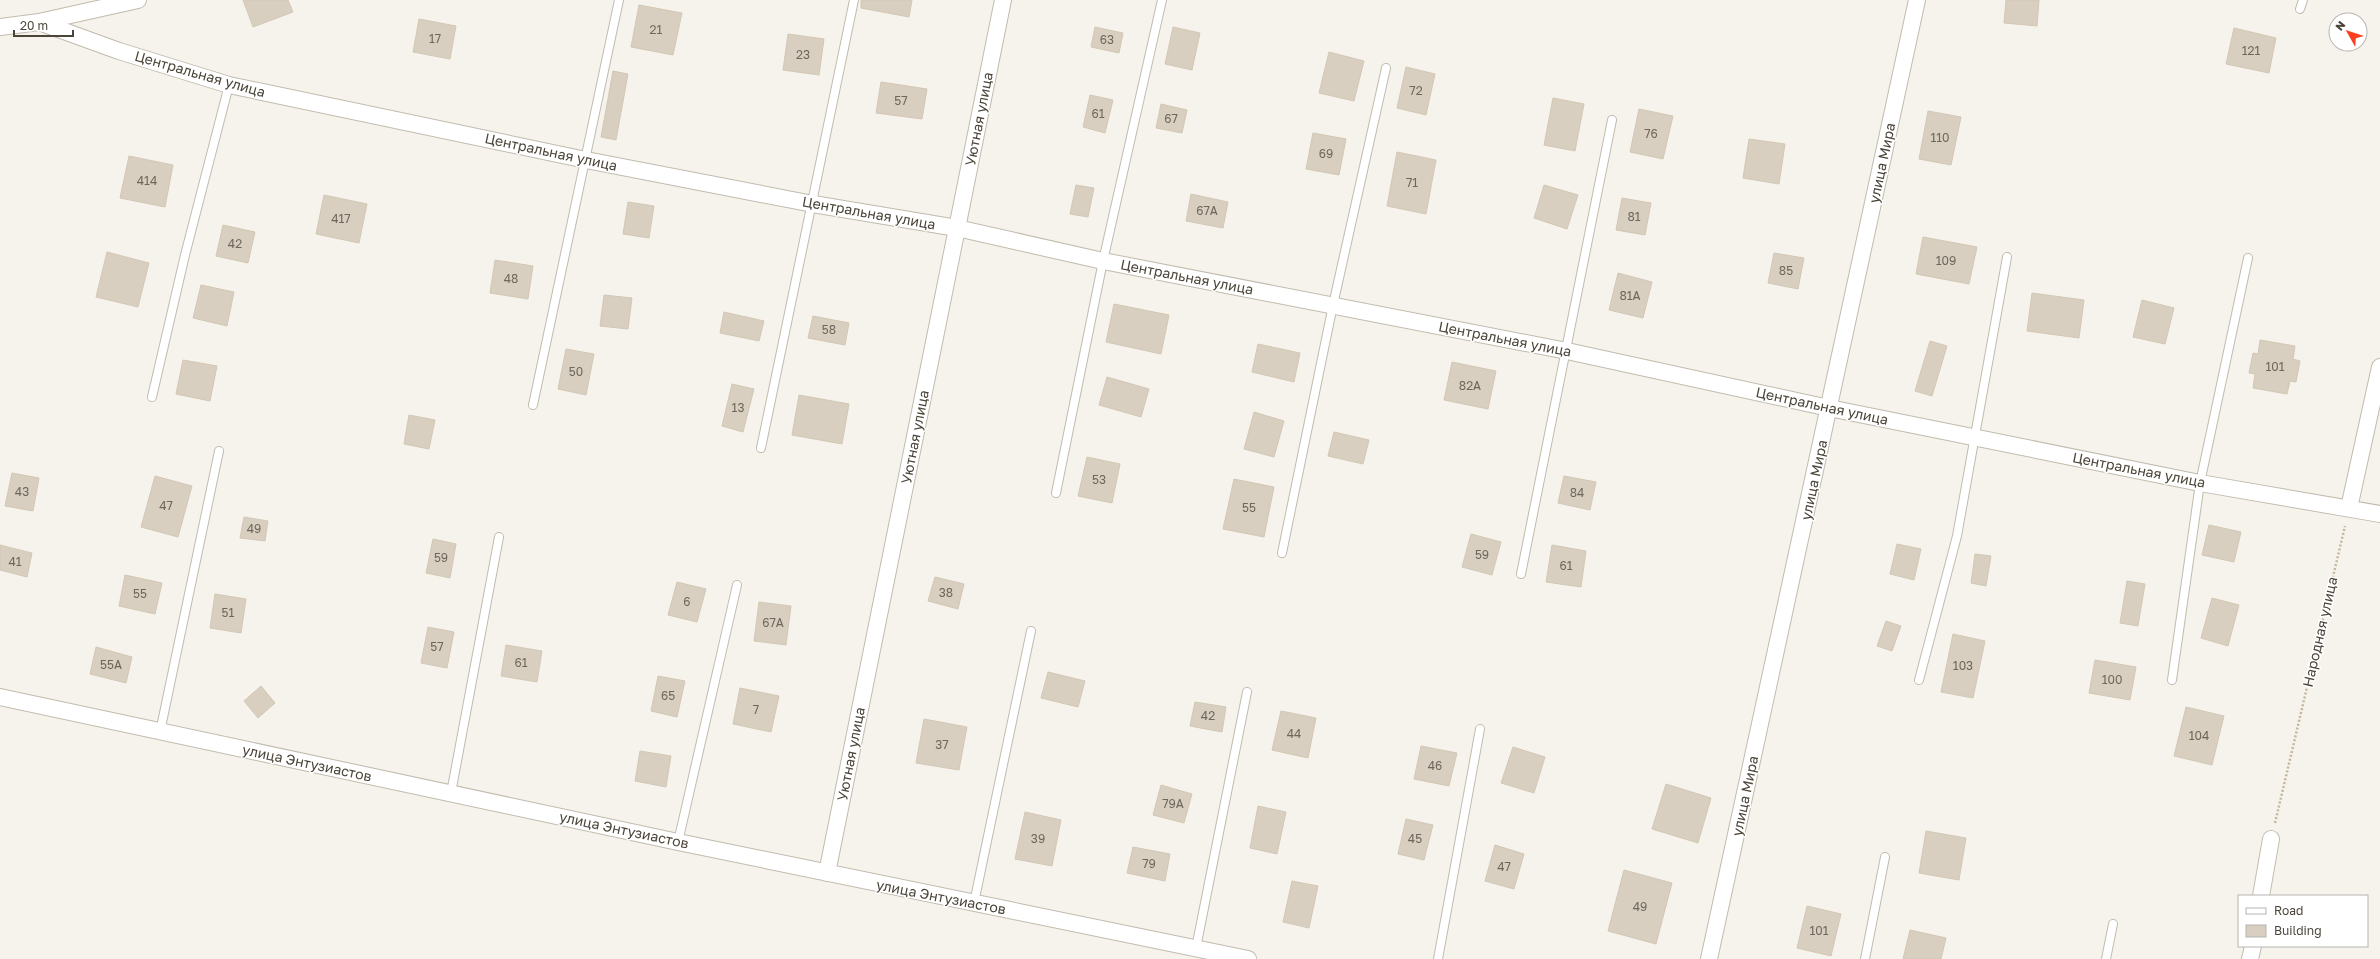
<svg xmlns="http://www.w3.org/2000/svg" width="2380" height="959" viewBox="0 0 2380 959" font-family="'Golos Text',sans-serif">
<rect width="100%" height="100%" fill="#f6f3ec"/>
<path fill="#d8cfc1" stroke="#d3c7b4" d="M243 0H288L293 12 253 27Z
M861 0H912L909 17 861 8Z
M2006 0H2039L2037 26 2004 23Z
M639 5 682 13 673 55 631 47Z
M419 19 456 26 450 59 413 52Z
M1095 27 1123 33 1119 53 1091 47Z
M1173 27 1200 33 1192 70 1165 64Z
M2234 28 2276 38 2269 73 2226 64Z
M788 34 824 39 819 75 783 70Z
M1329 52 1364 61 1354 101 1319 93Z
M1406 67 1435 74 1426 115 1397 108Z
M613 71 628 74 616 140 601 137Z
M881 82 927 89 922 119 876 113Z
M1090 95 1113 100 1105 133 1083 127Z
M1553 98 1584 104 1575 151 1544 145Z
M1161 104 1187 110 1182 133 1156 128Z
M1639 109 1673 116 1663 159 1630 152Z
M1928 111 1961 117 1951 165 1919 159Z
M1313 133 1346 139 1339 175 1306 169Z
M1749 139 1785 144 1779 184 1743 178Z
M1397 152 1436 160 1426 214 1387 206Z
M129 156 173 165 165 207 120 198Z
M1076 185 1094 188 1088 217 1070 214Z
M1544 185 1578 195 1567 229 1534 218Z
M1191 194 1228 202 1223 228 1186 221Z
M324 195 367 204 359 243 316 234Z
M1622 198 1651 203 1645 235 1616 230Z
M628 202 654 206 649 238 623 234Z
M223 225 255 232 248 263 216 256Z
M1923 237 1977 247 1969 284 1916 274Z
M107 252 149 263 138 307 96 297Z
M1774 253 1804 258 1798 289 1768 283Z
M495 260 533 266 528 299 490 293Z
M1618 273 1652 282 1643 318 1609 310Z
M201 285 234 292 227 326 193 318Z
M2032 293 2084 300 2079 338 2027 331Z
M604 295 632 298 628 329 600 326Z
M2142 300 2174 308 2165 344 2133 337Z
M1114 304 1169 315 1161 354 1106 342Z
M724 312 764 321 759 341 720 333Z
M813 316 849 323 845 345 808 338Z
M2260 340 2295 346 2293 359 2300 361 2296 382 2290 381 2287 394 2253 388 2255 374 2249 373 2253 353 2258 354Z
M1930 341 1947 346 1932 396 1915 391Z
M1258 344 1300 353 1294 382 1252 372Z
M566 349 594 354 586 395 558 389Z
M183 360 217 366 210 401 176 394Z
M1452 362 1496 371 1488 409 1444 400Z
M1107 377 1149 389 1141 417 1099 405Z
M732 384 754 389 743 432 722 426Z
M799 395 849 404 842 444 792 435Z
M1254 412 1284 421 1274 457 1244 449Z
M409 415 435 420 429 449 404 444Z
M1334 432 1369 440 1363 464 1328 456Z
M1087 457 1120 464 1112 503 1078 496Z
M12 473 39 478 33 511 5 506Z
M155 476 192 486 178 537 141 527Z
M1564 476 1596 482 1590 510 1558 503Z
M1234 479 1274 487 1264 537 1223 529Z
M244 517 268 521 265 541 240 538Z
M2209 525 2241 532 2234 562 2202 555Z
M1471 534 1501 542 1492 575 1462 567Z
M433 539 456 544 450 578 426 573Z
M1897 544 1921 549 1914 580 1890 574Z
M0 545 32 553 27 577 0 570Z
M1552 545 1586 551 1581 587 1546 582Z
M1975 554 1991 556 1986 586 1971 583Z
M125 575 162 583 155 614 119 606Z
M935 577 964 584 958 609 928 601Z
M2127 581 2145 584 2138 626 2120 623Z
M677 582 706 589 697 622 668 615Z
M215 594 246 599 241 633 210 628Z
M2212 598 2239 605 2228 646 2201 638Z
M759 602 791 606 786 645 754 641Z
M1886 621 1901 626 1892 651 1877 646Z
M428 627 454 632 447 668 421 663Z
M1953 634 1985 641 1973 698 1941 692Z
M506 645 542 651 537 682 501 676Z
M96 647 132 657 126 683 90 674Z
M2095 660 2136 667 2130 700 2089 693Z
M1048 672 1085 681 1078 707 1041 698Z
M658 676 685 681 677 717 651 711Z
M261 686 275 703 258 718 244 701Z
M740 688 779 696 771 732 733 724Z
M1195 702 1226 707 1222 732 1190 726Z
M2186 707 2224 716 2212 765 2174 756Z
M1281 711 1316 718 1308 758 1272 750Z
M924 719 967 727 959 770 916 763Z
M1421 746 1457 753 1449 786 1414 779Z
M1513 747 1545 757 1534 793 1501 783Z
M640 751 671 756 666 787 635 781Z
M1666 784 1711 798 1698 843 1652 829Z
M1161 785 1192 794 1184 823 1153 815Z
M1258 806 1286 812 1277 854 1250 848Z
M1025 812 1061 820 1052 866 1015 859Z
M1406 819 1433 825 1424 860 1398 854Z
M1926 831 1966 838 1959 880 1919 873Z
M1495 845 1524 854 1514 889 1485 881Z
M1133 847 1170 854 1165 881 1127 873Z
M1624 870 1672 883 1656 944 1608 931Z
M1292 881 1318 886 1309 928 1283 922Z
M1807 906 1841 914 1831 956 1797 948Z
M1910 930 1946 938 1941 959H1903Z"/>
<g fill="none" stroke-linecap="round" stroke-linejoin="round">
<g stroke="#c2bbae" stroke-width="10">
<path id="service" d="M2300 9 2303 0
M152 397 185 255 229 85
M533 405 619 0
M761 448 854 0
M1056 493 1103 261 1162 0
M1282 553 1333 305 1386 68
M1521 574 1612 120
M1919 680 1957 536 2007 257
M2172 680 2200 483 2248 258
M160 732 219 451
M451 793 499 537
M678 842 737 585
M974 903 1031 631
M1196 948 1247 692
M1438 959 1480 729
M1865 959 1885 857
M2106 959 2113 924"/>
</g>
<g stroke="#c2bbae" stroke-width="18">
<path id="minor" d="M39 22 119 51 229 85 586 160 813 204 957 228 1103 261 1567 351 1829 408 2200 483 2380 514
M0 27 39 22 138 0
M2349 508 2380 367
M0 697 678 842 1248 959
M827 873 1003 0
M2261 896 2271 839
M1709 959 1917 0
M2250 959 2253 946"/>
</g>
<path stroke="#c4b79f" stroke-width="2.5" stroke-dasharray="2 2" stroke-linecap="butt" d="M2275 823 2345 526"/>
<use href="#service" stroke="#fff" stroke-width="8"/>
<use href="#minor" stroke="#fff" stroke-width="16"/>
</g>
<g text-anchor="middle" stroke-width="3" stroke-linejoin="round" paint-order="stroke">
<g font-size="12" fill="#6e675b">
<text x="656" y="34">21</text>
<text x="435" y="43">17</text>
<text x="1107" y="44">63</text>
<text x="2251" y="55">121</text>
<text x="803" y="59">23</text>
<text x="1416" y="95">72</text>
<text x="901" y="105">57</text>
<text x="1098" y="118">61</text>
<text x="1171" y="123">67</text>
<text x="1651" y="138">76</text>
<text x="1940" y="142">110</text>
<text x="1326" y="158">69</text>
<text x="147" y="185">414</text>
<text x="1412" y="187">71</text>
<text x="1207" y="215">67А</text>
<text x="1634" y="221">81</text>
<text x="341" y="223">417</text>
<text x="235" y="248">42</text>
<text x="1946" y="265">109</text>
<text x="1786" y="275">85</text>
<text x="511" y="283">48</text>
<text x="1630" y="300">81А</text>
<text x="829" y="334">58</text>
<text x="2275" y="371">101</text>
<text x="576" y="376">50</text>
<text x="1470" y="390">82А</text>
<text x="738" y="412">13</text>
<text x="1099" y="484">53</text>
<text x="22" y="496">43</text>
<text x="1577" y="497">84</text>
<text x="166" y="510">47</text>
<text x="1249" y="512">55</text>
<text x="254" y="533">49</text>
<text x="1482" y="559">59</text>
<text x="441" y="562">59</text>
<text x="15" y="566">41</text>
<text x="1566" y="570">61</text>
<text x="946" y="597">38</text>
<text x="140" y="598">55</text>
<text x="687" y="606">6</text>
<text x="228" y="617">51</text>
<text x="773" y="627">67А</text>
<text x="437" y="651">57</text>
<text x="521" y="667">61</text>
<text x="111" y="669">55А</text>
<text x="1963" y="670">103</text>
<text x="2112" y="684">100</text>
<text x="668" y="700">65</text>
<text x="756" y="714">7</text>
<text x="1208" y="720">42</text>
<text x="1294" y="738">44</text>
<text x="2199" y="740">104</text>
<text x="942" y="749">37</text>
<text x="1435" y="770">46</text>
<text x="1173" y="808">79А</text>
<text x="1038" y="843">39</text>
<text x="1415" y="843">45</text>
<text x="1149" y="868">79</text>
<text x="1504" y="871">47</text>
<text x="1640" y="911">49</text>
<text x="1819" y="935">101</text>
</g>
<g font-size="14" fill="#4b4439" stroke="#fff">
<text transform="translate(200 74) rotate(16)" y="5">Центральная улица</text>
<text transform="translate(979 119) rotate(-79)" y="5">Уютная улица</text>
<text transform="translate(551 152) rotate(12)" y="5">Центральная улица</text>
<text transform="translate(1882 163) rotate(-78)" y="5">улица Мира</text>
<text transform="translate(869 213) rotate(10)" y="5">Центральная улица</text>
<text transform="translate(1187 277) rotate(11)" y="5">Центральная улица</text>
<text transform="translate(1505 339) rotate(11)" y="5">Центральная улица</text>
<text transform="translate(1822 406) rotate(12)" y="5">Центральная улица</text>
<text transform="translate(915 437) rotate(-79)" y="5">Уютная улица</text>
<text transform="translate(2139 470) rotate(11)" y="5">Центральная улица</text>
<text transform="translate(1814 480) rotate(-78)" y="5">улица Мира</text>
<text transform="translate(2320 632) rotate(-77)" y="5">Народная улица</text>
<text transform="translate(851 754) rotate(-79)" y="5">Уютная улица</text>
<text transform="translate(307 763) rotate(12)" y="5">улица Энтузиастов</text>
<text transform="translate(1745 796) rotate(-78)" y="5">улица Мира</text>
<text transform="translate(624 830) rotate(12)" y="5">улица Энтузиастов</text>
<text transform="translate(941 897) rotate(11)" y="5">улица Энтузиастов</text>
</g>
</g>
<rect x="2238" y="895" width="130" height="52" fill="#ffffff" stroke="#b7b4b0"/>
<rect x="2246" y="908" width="20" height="6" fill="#ffffff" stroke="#b7b4b0"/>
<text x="2274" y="915" font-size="12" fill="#4b4439">Road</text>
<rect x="2246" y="925" width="20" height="12" fill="#d8cfc1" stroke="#b7b4b0"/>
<text x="2274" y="935" font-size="12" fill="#4b4439">Building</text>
<g transform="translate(2348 32) rotate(309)"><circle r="19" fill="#ffffff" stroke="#b7b4b0"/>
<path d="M0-3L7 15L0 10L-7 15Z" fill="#fc3f1d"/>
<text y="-6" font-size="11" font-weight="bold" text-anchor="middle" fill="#4b4439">N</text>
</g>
<path d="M14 30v6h59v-6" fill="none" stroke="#4b4439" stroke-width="2"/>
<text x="20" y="30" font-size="12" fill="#4b4439" stroke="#ffffff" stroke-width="3" paint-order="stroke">20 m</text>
</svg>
